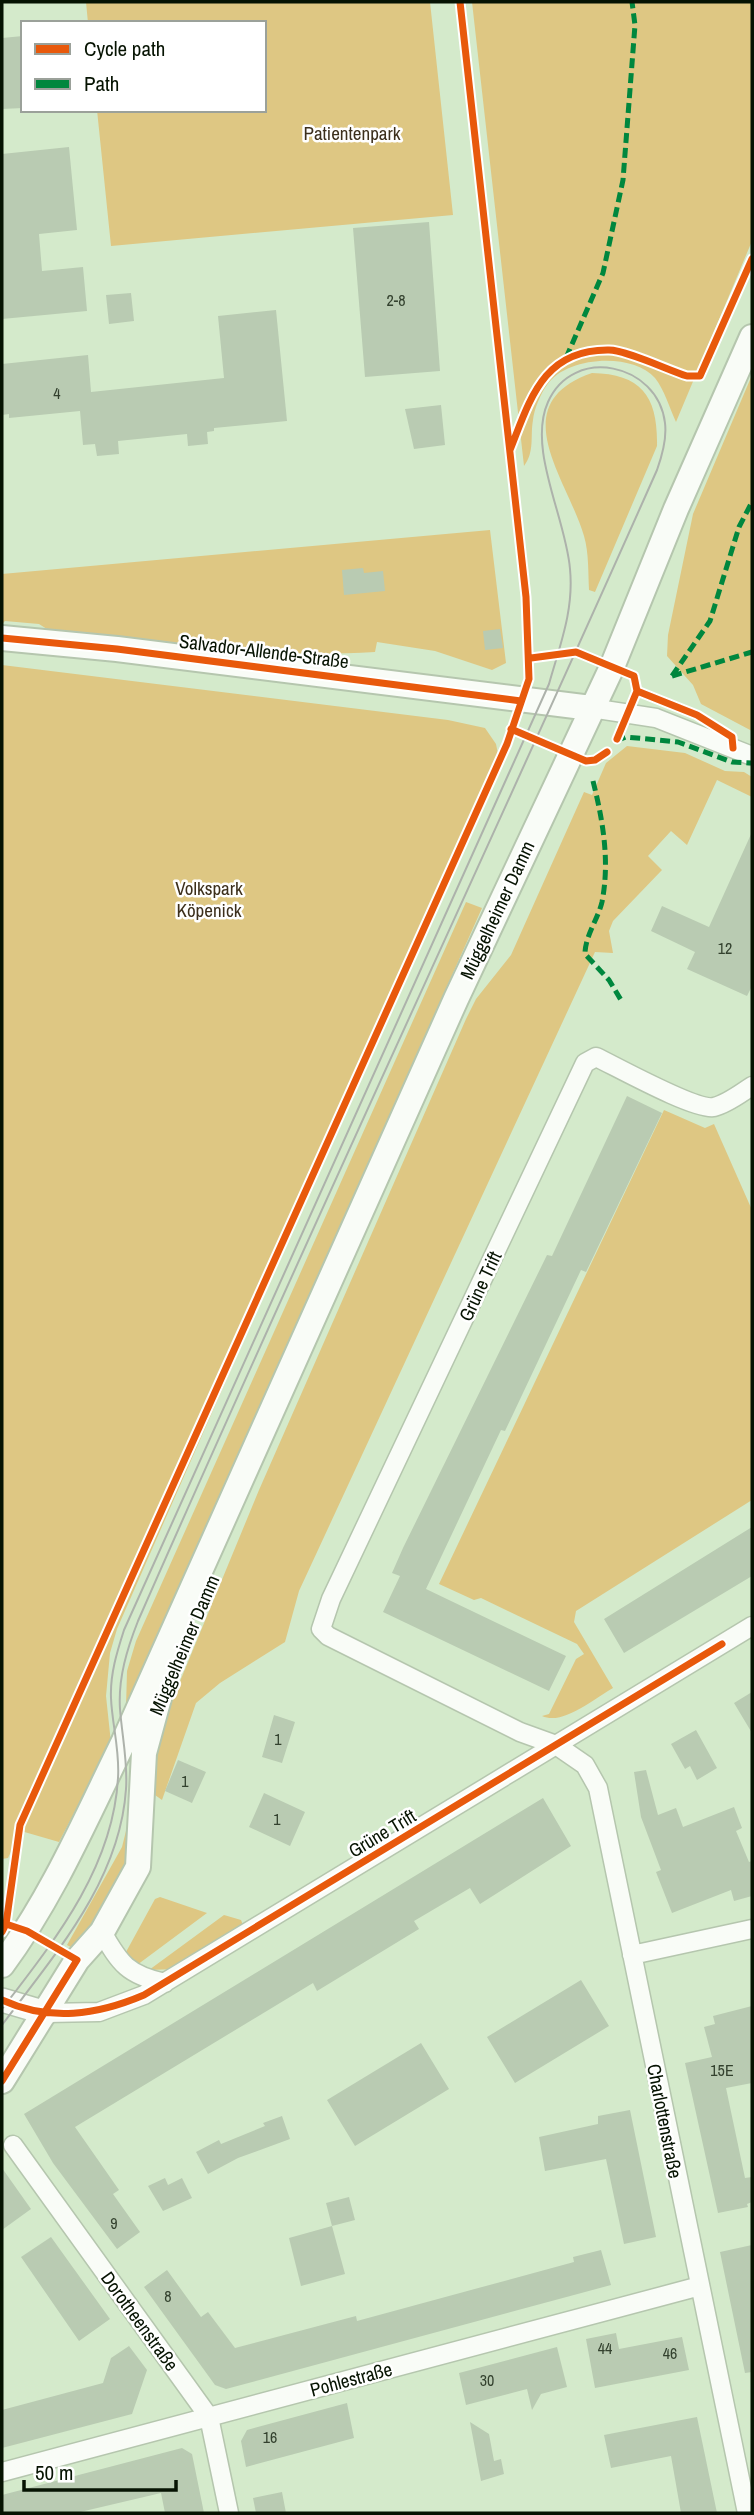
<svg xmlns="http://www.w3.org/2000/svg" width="754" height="2515" viewBox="0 0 754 2515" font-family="'Archivo Narrow',sans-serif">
<rect width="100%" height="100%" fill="#d4eacb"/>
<path fill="#dec783" d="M86 2H430L453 215 111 246 97 110H264V23H88Z
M472 2H752V241L676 422C670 409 664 389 655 378 633 352 566 356 547 385 541 393 534 409 533 420 530 437 535 451 524 466Z
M592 373C642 374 658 397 657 446L595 592 589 590C588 573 589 553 584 536 568 480 502 404 592 373Z
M752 375V731L701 704 693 685 667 656 668 635 693 514Z
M490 530 506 663 492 670 435 651 377 642 375 652C266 658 158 645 50 631L39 624 5 621 2 624V574Z
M2 665 448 720 485 728 496 744 499 759 117 1629 110 1653 106 1696 111 1743 59 1842 21 1831 8 1858 2 1859Z
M627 746 685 753 725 771 744 772 752 777V797L717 780 687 845 671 831 648 856 662 870 613 921 609 931 613 953 595 952 299 1591 285 1642 220 1683 196 1703 162 1800 155 1795 157 1737 259 1490 466 1019 476 999 511 955 584 792 592 795 606 763Z
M466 902 482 908 126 1708 127 1671 136 1641Z
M664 1110 705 1128 714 1124 752 1210V1500L576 1611 574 1622 613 1688C595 1698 563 1726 542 1716L549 1714 576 1659 584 1654 577 1644 481 1598 474 1600 439 1584Z
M129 1819V1858L122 1875 78 1951 67 1945 122 1847Z
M160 1897 207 1913 137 1965 126 1952 155 1899Z
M224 1915 241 1920 243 1925 175 1969 149 1970Z"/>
<path fill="#b9cbb2" d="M23 36V108L2 109V38Z
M69 147 77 230 39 234 42 271 83 267 87 311 2 319V154Z
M429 222 440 371 365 377 353 228Z
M131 293 134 321 109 324 106 295Z
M276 310 287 421 214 428V431L207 432 208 444 188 446 187 434 118 441 119 454 97 456 95 444 83 445 80 411 9 418V414L2 415V364L88 355 91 392 224 378 218 316Z
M441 405 445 445 414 449 405 409Z
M363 568 364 573 383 571 385 591 344 595 342 570Z
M500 629 503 648 485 650 483 631Z
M752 832V986L747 996 687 969 695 952 651 931 662 906 709 927Z
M627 1096 662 1113 586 1272 581 1270 505 1431 501 1430 426 1589 566 1656 549 1691 383 1612 400 1576 392 1573 403 1548 547 1255 552 1256Z
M752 1527V1576L624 1653 604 1619Z
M752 1692V1733L734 1703Z
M274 1715 295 1722 282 1763 262 1757Z
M696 1730 717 1768 697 1780 690 1766 685 1769 671 1744Z
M178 1760 206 1772 192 1803 165 1791Z
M646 1770 658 1815 676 1808 683 1827 734 1807 742 1828 736 1831 749 1862 752 1861V1896L734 1901 731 1890 672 1913 656 1872 661 1870 641 1817 634 1772Z
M264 1793 305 1812 290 1846 249 1827Z
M543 1798 571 1846 480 1904 470 1888 414 1921 419 1929 317 1991 313 1983 75 2127 119 2190 113 2194 140 2232 117 2249 53 2163 24 2114Z
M581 1980 609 2026 515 2083 487 2037Z
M752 2006V2083L726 2088 745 2178 752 2177V2202L747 2204 748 2207 718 2213 685 2063 712 2057 704 2027 715 2024 713 2016Z
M421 2043 449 2089 355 2146 327 2100Z
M630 2110 656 2237 624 2244 606 2159 545 2171 539 2137 598 2124V2116Z
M282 2116 290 2139 238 2158 208 2174 196 2152 219 2140 221 2144 265 2126 263 2123Z
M2 2168 31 2209 2 2230Z
M165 2178 168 2185 182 2178 192 2198 163 2211 148 2186Z
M349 2197 355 2220 332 2226 326 2203Z
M332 2226 345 2274 301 2286 289 2238Z
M51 2237 110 2319 79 2341 21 2257Z
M752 2245V2372L745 2373 720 2252Z
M601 2250 611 2285 226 2389 215 2385 144 2287 167 2270 201 2317 208 2312 235 2348 356 2316 357 2321 574 2262 573 2257Z
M616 2333 619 2349 682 2337 689 2370 595 2388 586 2339Z
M129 2346 147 2370 132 2414 2 2448V2410L103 2383 111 2358Z
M557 2347 567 2387 541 2394 532 2410 527 2389 466 2405 459 2373Z
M347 2403 354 2438 246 2467 241 2441 247 2430Z
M697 2417 717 2513H681L671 2456 611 2468 604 2435Z
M470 2422 489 2434 494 2461 501 2459 504 2474 481 2481Z
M182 2448 192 2454 204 2513H165L161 2493 76 2513H2V2495Z
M282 2492 286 2513H256L253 2498Z"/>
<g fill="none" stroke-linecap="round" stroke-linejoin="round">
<g stroke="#b5c6ae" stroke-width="21">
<path id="minor" d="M591 708 656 718 752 756
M102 1932C120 1964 128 1975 165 1983
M632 1955 752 1929
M46 2013 99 2012 144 1995 752 1626
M13 2145 209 2417 229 2513
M2 2472 700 2286
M747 2513 598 1788 585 1765 556 1745 520 1732 328 1636 321 1629 331 1599 585 1063 596 1057C617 1067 696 1111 714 1107 727 1104 741 1093 752 1086"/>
</g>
<g stroke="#b5c6ae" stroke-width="26">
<path id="tertiary" d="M2 2000 46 2013"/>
</g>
<g stroke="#b5c6ae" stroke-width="28">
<path id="secondary" d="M2 638 117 649 591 708
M2 1965C53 1896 86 1818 124 1741L456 999 612 667 676 509 752 337
M2 2081 77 1960 102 1932 138 1867 144 1753 159 1698"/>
</g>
<use href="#minor" stroke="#f9fcf7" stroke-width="18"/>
<use href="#tertiary" stroke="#f9fcf7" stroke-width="23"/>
<use href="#secondary" stroke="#f9fcf7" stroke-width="24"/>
<path stroke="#adb2ab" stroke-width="2" d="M2 2009C55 1940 113 1868 118 1778 120 1751 112 1724 111 1698 110 1674 117 1652 124 1630L549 684C560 645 574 610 570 569 566 518 527 449 548 402 573 345 658 363 665 423 667 439 662 456 657 470 486 855 307 1235 138 1621 127 1649 118 1678 120 1709 122 1736 128 1762 126 1789 120 1881 55 1954 2 2025"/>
<path stroke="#00873e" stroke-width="5" stroke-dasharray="10 5" stroke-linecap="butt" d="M566 358 603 273 623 180 635 25 632 2
M672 676 710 621 739 527 752 502
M672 676 752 652
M616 741 626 737 678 742 732 762 752 763
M593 781C603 821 610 861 602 902 598 919 585 936 585 954L609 980 621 1000"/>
<g stroke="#fff" stroke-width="11">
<path id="cycleway" d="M510 450C530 400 543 349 609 350 626 350 668 370 687 376H700L752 259
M2 638 117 649 521 701
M531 658 576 652 634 676 637 691 617 739
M637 691 697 715 732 737 733 748
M511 729 586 761 595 760 607 752
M2 1932 6 1924 20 1825 507 744 529 679 526 597 460 2
M2 2000C50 2022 97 2015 144 1995L722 1644
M2 2081 77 1960 27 1931 6 1924"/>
</g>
<use href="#cycleway" stroke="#e8590c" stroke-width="7"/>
</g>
<g text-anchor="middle" stroke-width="5" stroke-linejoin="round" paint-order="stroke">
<g font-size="16" fill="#33412e">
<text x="396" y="306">2-8</text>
<text x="57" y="399">4</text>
<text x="725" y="954">12</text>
<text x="278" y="1745">1</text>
<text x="185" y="1787">1</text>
<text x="277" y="1825">1</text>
<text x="722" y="2076">15E</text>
<text x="114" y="2229">9</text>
<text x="168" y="2302">8</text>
<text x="605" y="2354">44</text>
<text x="670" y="2359">46</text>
<text x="487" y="2386">30</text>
<text x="270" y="2443">16</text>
</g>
<g font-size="19" fill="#3c2f1c" stroke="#fff">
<text x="352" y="140">Patientenpark</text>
<text x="209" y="895">Volkspark<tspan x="209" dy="22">Köpenick</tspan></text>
</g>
<g font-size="19" fill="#061302" stroke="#fff">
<text transform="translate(264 651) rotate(7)" y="7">Salvador-Allende-Straße</text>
<text transform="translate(497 910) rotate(-65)" y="7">Müggelheimer Damm</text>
<text transform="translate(480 1286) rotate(-65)" y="7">Grüne Trift</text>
<text transform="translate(184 1645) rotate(-67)" y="7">Müggelheimer Damm</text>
<text transform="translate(382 1833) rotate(-31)" y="7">Grüne Trift</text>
<text transform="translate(665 2121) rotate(79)" y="7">Charlottenstraße</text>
<text transform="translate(140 2321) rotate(54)" y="7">Dorotheenstraße</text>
<text transform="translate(351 2379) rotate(-15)" y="7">Pohlestraße</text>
</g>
</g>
<rect width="754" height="2515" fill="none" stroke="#061302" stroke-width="7"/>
<rect x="21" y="21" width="245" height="91" fill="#ffffff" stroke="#9ba19a" stroke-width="2"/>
<rect x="35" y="44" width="35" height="10" fill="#e8590c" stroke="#9ba19a" stroke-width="2"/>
<text x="84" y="56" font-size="21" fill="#061302">Cycle path</text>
<rect x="35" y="79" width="35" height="10" fill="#00873e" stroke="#9ba19a" stroke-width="2"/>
<text x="84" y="91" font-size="21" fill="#061302">Path</text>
<path d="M24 2480v10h152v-10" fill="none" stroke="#061302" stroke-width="3.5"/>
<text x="35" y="2480" font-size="21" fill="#061302" stroke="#ffffff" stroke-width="5" paint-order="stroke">50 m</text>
</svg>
